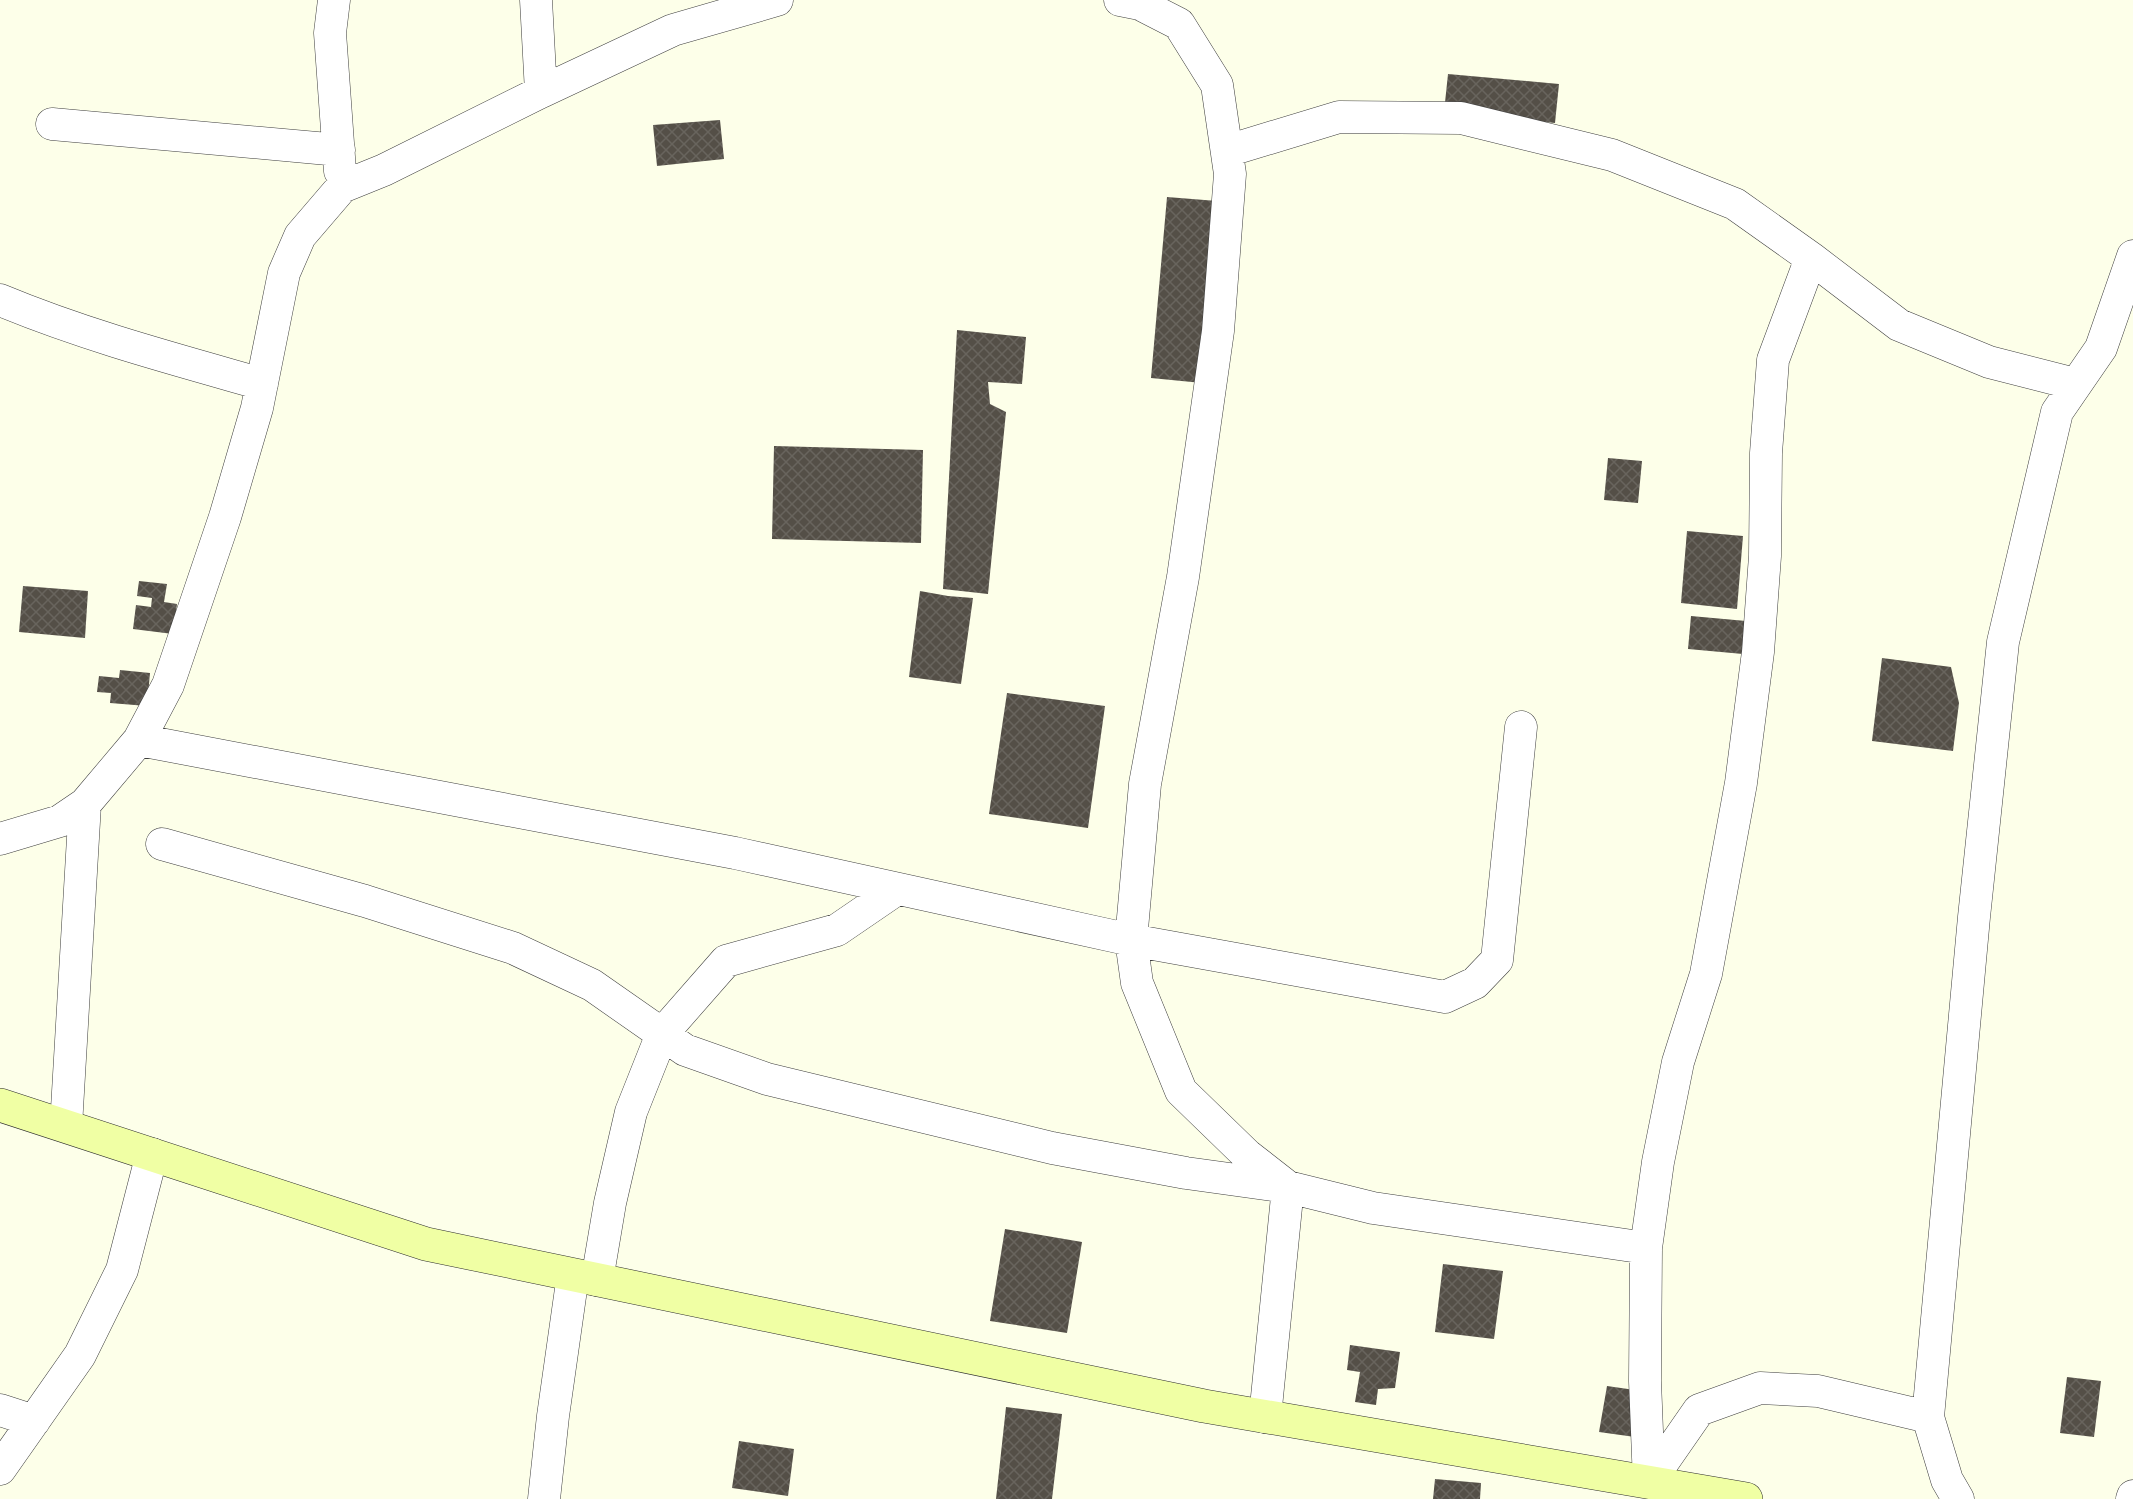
<svg xmlns="http://www.w3.org/2000/svg" width="2133" height="1499" viewBox="0 0 2133 1499" font-family="Georgia,serif">
<defs>
<pattern id="building-cross-hatch" width="8" height="8" patternUnits="userSpaceOnUse" patternTransform="scale(1.5)"><rect width="8" height="8" fill="#544f47"/><path d="M0 0l8 8M0 8l8-8" fill="none" stroke="#68645d"/></pattern>
</defs>
<rect width="100%" height="100%" fill="#fdffe9"/>
<path fill="url(#building-cross-hatch)" d="M1448 74 1559 84 1555 123 1444 112Z
M720 120 724 159 657 166 653 125Z
M1167 197 1217 201 1202 383 1151 378Z
M957 330 1026 337 1022 384 988 382 990 404 1006 412 988 594 943 589Z
M774 446 923 450 921 543 772 539Z
M1608 458 1642 461 1638 503 1604 500Z
M1687 531 1743 536 1737 609 1681 603Z
M139 581 167 584 164 602 177 604 173 634 133 629 136 605 151 607 152 598 137 596Z
M23 586 88 591 85 638 19 632Z
M920 591 948 596 973 598 961 684 909 677Z
M1691 616 1746 621 1743 654 1688 649Z
M1882 658 1951 667 1959 703 1953 751 1872 741Z
M120 670 150 673 147 706 110 703 111 693 97 692 99 676 119 678Z
M1007 693 1105 706 1088 828 989 814Z
M1005 1229 1082 1242 1067 1333 990 1321Z
M1443 1264 1503 1271 1494 1339 1435 1332Z
M1350 1345 1400 1352 1395 1388 1378 1389 1376 1405 1355 1402 1360 1372 1347 1370Z
M2067 1377 2101 1381 2094 1437 2060 1433Z
M1607 1386 1642 1391 1635 1437 1599 1432Z
M1006 1407 1062 1414 1052 1499H996Z
M739 1441 794 1449 788 1496 732 1488Z
M1435 1479 1481 1483 1480 1499H1433Z"/>
<g fill="none" stroke-linecap="round" stroke-linejoin="round">
<g stroke="#3e3e3e" stroke-width="33">
<path id="street" d="M334 0 330 33 340 171
M536 0 541 92 673 30 777 0
M1120 0 1140 4 1179 24 1217 85 1230 174 1218 331 1183 577 1145 784 1131 940 1137 983 1181 1091 1247 1155 1288 1187 1265 1417
M52 124 339 150
M1227 151 1339 117 1461 118 1612 155 1735 204 1811 258 1899 325 1989 362 2075 384
M0 300C84 335 174 359 262 384
M139 740 735 853 1131 940 1445 997 1475 983 1497 960 1521 727
M0 839 60 821 85 804 139 740 168 685 225 517 257 408 284 273 300 236 342 187 384 170 541 92
M162 844 365 901 513 948 592 985 685 1050 767 1079 1052 1148 1186 1173 1288 1187 1373 1208 1646 1248
M66 1126 85 804
M597 1280 610 1203 631 1112 662 1034 726 961 837 930 897 889
M0 1410 34 1421
M1928 1417 1947 1480 1958 1499
M0 1469 80 1355 122 1270 152 1154
M1649 1482 1699 1410 1760 1388 1818 1391 1928 1417 1974 917 2003 642 2057 412 2101 348 2133 256
M1649 1482 1645 1381 1646 1248 1658 1162 1678 1062 1706 974 1741 783 1758 652 1765 556 1766 453 1773 360 1811 258
M544 1499 553 1416 573 1275
M2132 1499 2133 1496"/>
</g>
<g stroke="#2d2d2d" stroke-width="34">
<path id="secondary" d="M0 1105 426 1244 1204 1406 1746 1499"/>
</g>
<use href="#street" stroke="#fff" stroke-width="32"/>
<use href="#secondary" stroke="#f0ffa4" stroke-width="33"/>
</g>
</svg>
